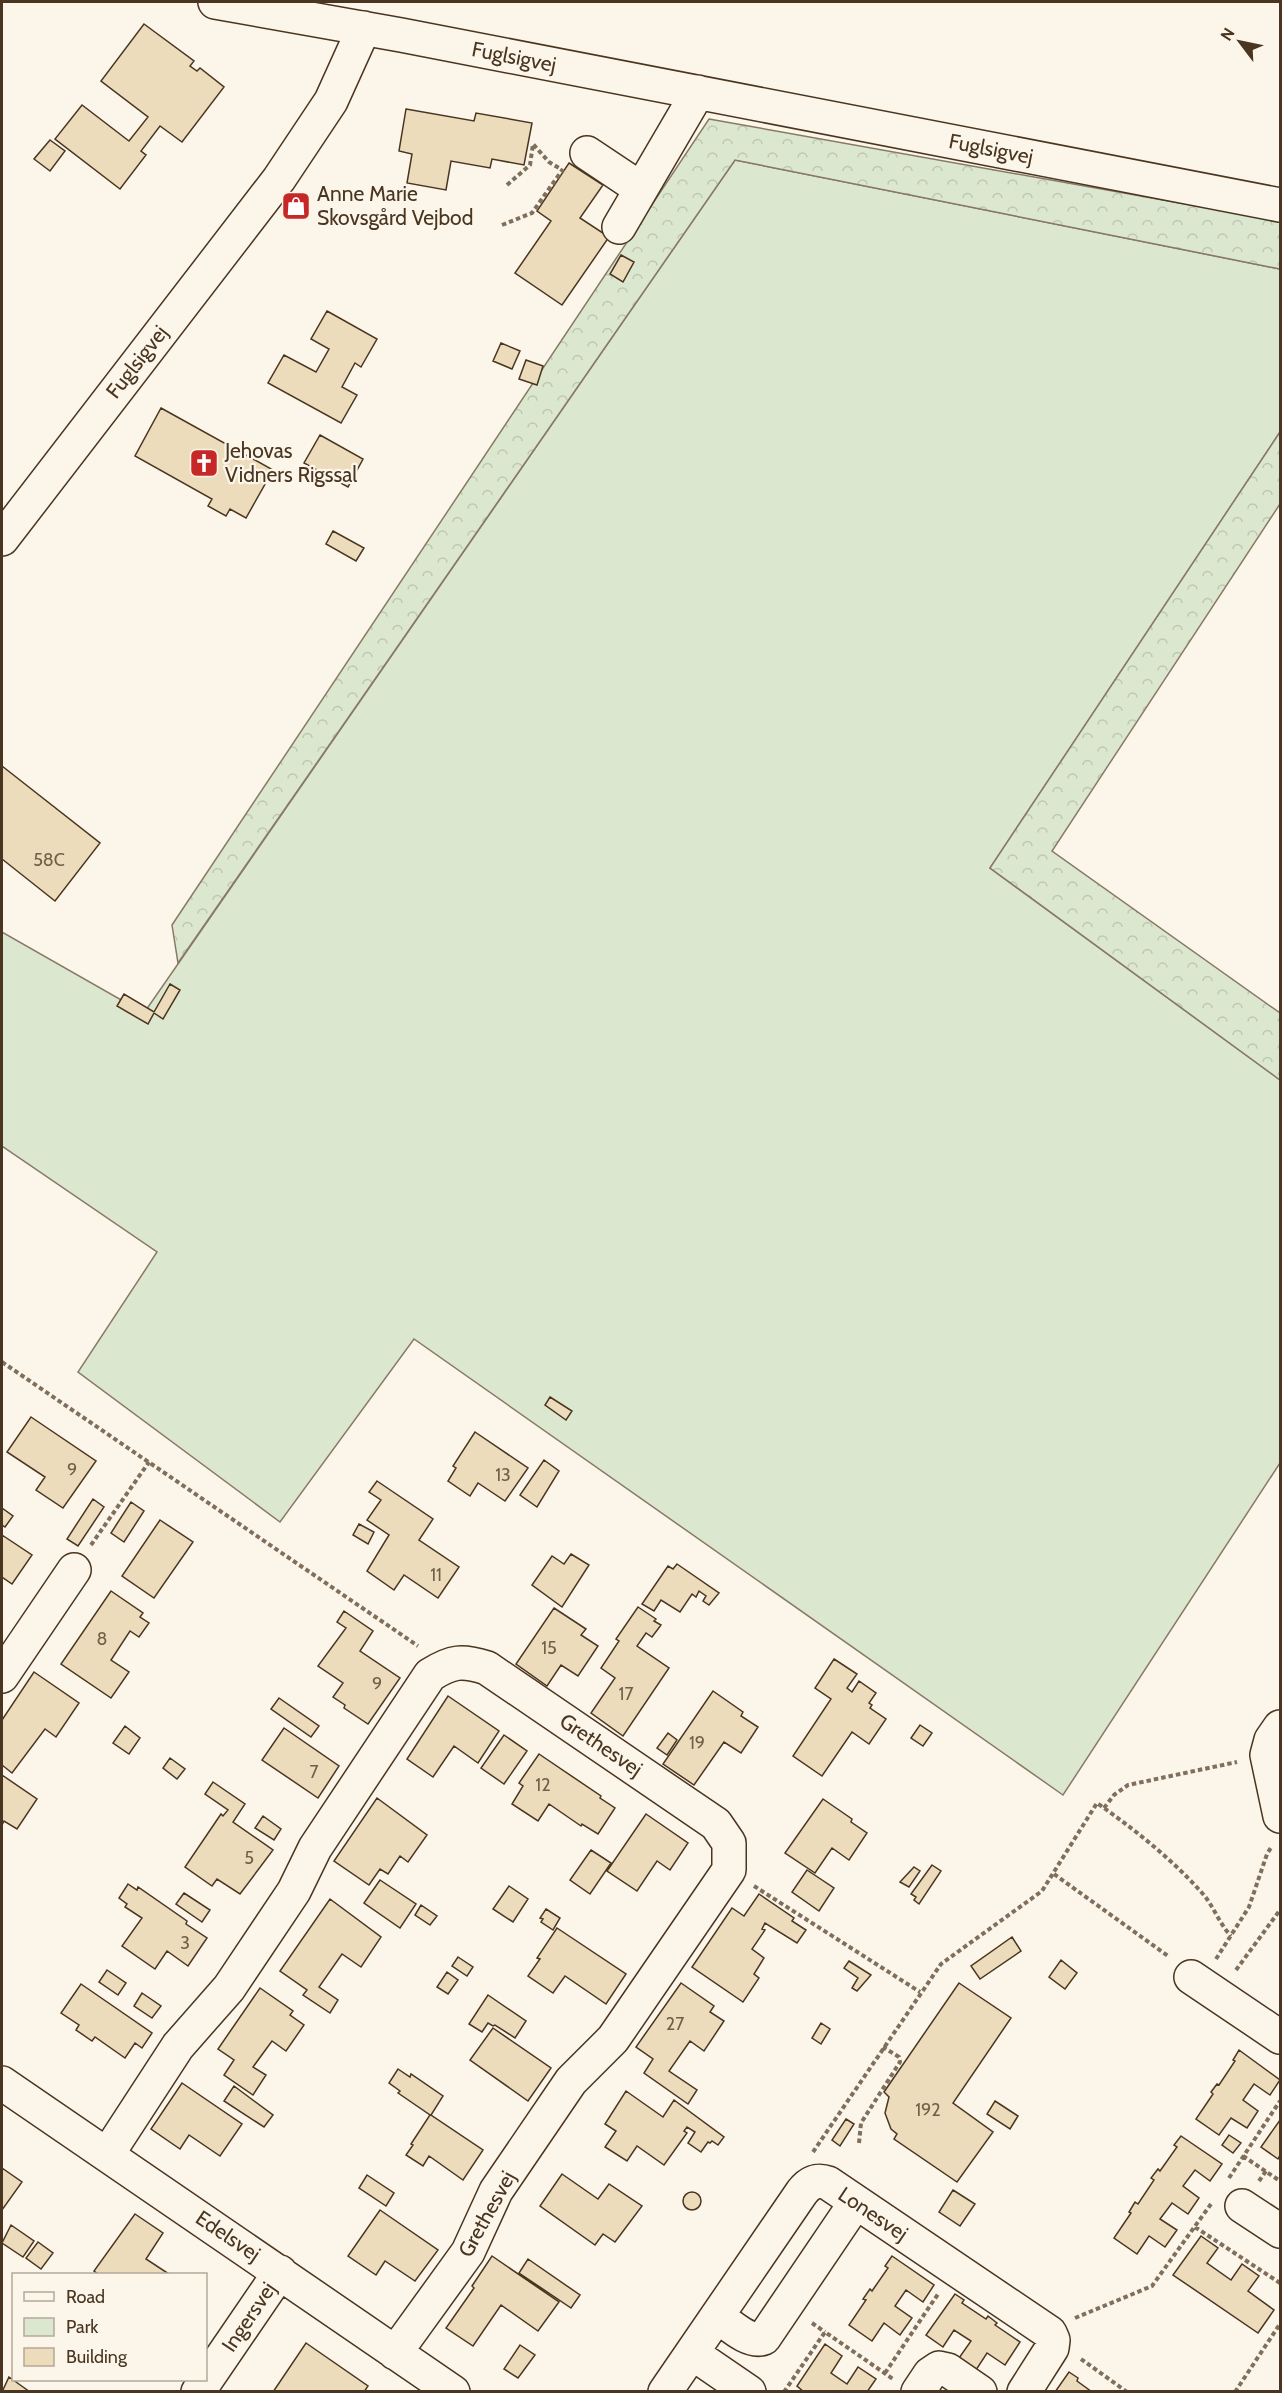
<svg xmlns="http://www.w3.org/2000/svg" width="1282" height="2393" viewBox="0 0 1282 2393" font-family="Cabin,sans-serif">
<defs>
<pattern id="forest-crowns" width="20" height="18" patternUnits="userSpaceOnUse" patternTransform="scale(1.5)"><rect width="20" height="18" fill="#dce7d0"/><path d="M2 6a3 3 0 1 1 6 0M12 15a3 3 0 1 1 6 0" fill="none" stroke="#bec7b2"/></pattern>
</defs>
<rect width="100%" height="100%" fill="#fbf6e9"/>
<path fill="#dce7d0" stroke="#887966" stroke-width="1.5" d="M735 160 1280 269V432L990 868 1280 1080V1463L1063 1795 414 1339 280 1522 78 1372 157 1252 2 1146V932L144 1013Z"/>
<path fill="url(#forest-crowns)" stroke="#887966" stroke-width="1.5" d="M709 119 1280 221V269L735 160 178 963 172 925Z
M1280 432V504L1052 851 1280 1013V1080L990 868Z"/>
<path fill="#ecdcbc" stroke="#4a3520" stroke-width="1.5" d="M144 24 194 61 190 66 197 71 200 68 224 87 182 142 160 126 141 151 146 155 120 189 55 139 82 105 129 141 148 117 101 81Z
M406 109 474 121 476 113 532 123 524 165 492 159 490 168 451 161 446 190 407 183 412 154 399 151Z
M50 140 65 151 50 171 34 159Z
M569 163 603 185 580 218 609 237 562 305 515 273 551 221 537 211Z
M621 255 634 262 623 282 610 274Z
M327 311 377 339 361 367 355 363 342 387 357 395 341 423 268 383 284 355 316 372 329 349 311 339Z
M501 343 520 351 512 369 493 361Z
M526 360 543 366 537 385 519 379Z
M161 408 273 470 246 518 230 509 226 516 208 506 212 499 135 456Z
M320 435 363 459 348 487 304 463Z
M333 531 364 548 356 561 326 544Z
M2 766 100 843 55 901 2 859Z
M170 984 180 990 163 1019 154 1013 148 1024 117 1006 124 994 154 1012Z
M550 1397 572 1411 566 1420 545 1405Z
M31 1417 96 1461 63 1508 36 1490 45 1477 7 1452Z
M475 1432 528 1468 505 1501 478 1483 470 1496 448 1481 456 1468 453 1466Z
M544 1460 559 1471 537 1507 520 1495Z
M377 1481 433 1519 419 1540 459 1567 438 1598 404 1575 394 1590 367 1571 389 1535 367 1520 381 1500 369 1492Z
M93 1499 104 1507 78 1546 67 1539Z
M131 1502 144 1511 124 1542 111 1533Z
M2 1508 13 1516 5 1527 2 1525Z
M160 1520 193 1542 154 1598 122 1576Z
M359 1524 374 1532 368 1544 353 1535Z
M2 1535 32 1555 12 1584 2 1577Z
M571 1554 589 1565 562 1607 532 1585 552 1556 564 1564Z
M677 1564 719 1593 709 1605 703 1601 706 1596 699 1591 696 1597 692 1594 680 1612 661 1600 654 1611 642 1604 668 1566 673 1569Z
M111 1591 143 1613 140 1617 149 1623 139 1637 130 1631 111 1660 129 1672 111 1698 61 1664Z
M638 1607 656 1619 654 1621 661 1625 652 1637 646 1633 637 1646 669 1668 623 1736 591 1713 615 1678 601 1668 619 1641 616 1639Z
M554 1608 586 1629 581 1635 598 1646 578 1676 561 1665 547 1686 516 1664Z
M344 1611 373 1631 360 1651 400 1678 368 1724 344 1708 345 1705 333 1697 343 1683 318 1666 346 1628 337 1622Z
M834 1659 857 1674 847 1688 852 1692 859 1681 876 1693 869 1703 872 1705 870 1708 886 1719 869 1744 852 1732 822 1776 793 1756 831 1699 815 1688Z
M34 1672 79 1703 56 1737 45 1729 12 1773 2 1765V1720Z
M713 1691 743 1712 741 1716 758 1727 741 1753 724 1742 694 1785 663 1764Z
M448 1696 499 1731 478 1763 454 1746 433 1777 407 1759Z
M279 1698 319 1726 311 1737 271 1709Z
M920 1725 932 1733 923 1746 911 1738Z
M125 1726 140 1738 129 1754 113 1743Z
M284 1728 339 1766 318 1798 262 1760Z
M668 1733 677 1740 667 1755 657 1748Z
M504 1735 527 1751 504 1784 481 1768Z
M539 1754 601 1796 600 1798 615 1808 598 1834 582 1824 581 1826 549 1804 538 1821 512 1804 523 1786 519 1783Z
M170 1758 185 1769 177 1779 163 1768Z
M2 1775 37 1799 17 1829 4 1821 2 1825Z
M213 1782 245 1804 233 1822 273 1850 240 1894 217 1879 212 1886 185 1867 221 1814 223 1816 228 1810 205 1794Z
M377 1798 427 1835 408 1862 400 1856 388 1874 380 1869 369 1885 334 1861Z
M823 1799 852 1819 851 1822 867 1833 849 1860 832 1848 815 1873 785 1853Z
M646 1814 688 1843 670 1870 657 1861 637 1891 607 1871Z
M263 1816 281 1829 274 1840 255 1828Z
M591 1850 611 1863 590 1894 570 1880Z
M932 1865 941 1871 919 1904 914 1900 916 1897 911 1894Z
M914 1867 920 1871 909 1887 900 1882Z
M807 1870 834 1888 819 1911 792 1892Z
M380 1880 416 1904 400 1928 364 1903Z
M128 1884 137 1890 138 1887 187 1921 186 1924 207 1938 188 1966 167 1951 155 1969 122 1946 142 1918 125 1907 127 1904 119 1898Z
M509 1886 528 1899 513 1922 493 1909Z
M184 1893 210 1910 202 1922 176 1904Z
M759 1894 794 1918 792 1921 806 1930 797 1943 765 1923 762 1929 765 1930 752 1949 764 1958 754 1974 759 1978 743 2002 692 1967 732 1908 744 1916Z
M330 1899 381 1937 361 1967 342 1954 319 1987 338 2000 330 2013 303 1995 307 1990 280 1971Z
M421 1905 437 1916 430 1925 415 1915Z
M546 1909 560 1918 553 1930 541 1922 543 1919 540 1918Z
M557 1928 626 1974 606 2004 565 1976 553 1993 528 1976 540 1959 537 1958Z
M1012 1937 1021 1951 980 1979 971 1966Z
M458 1957 473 1967 467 1976 452 1966Z
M1061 1960 1077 1973 1065 1989 1049 1977Z
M849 1961 871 1975 857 1991 852 1988 858 1978 844 1968Z
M107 1970 126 1983 118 1995 99 1982Z
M447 1972 458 1980 448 1994 437 1987Z
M681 1983 714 2006 710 2012 724 2021 704 2051 690 2041 669 2071 697 2090 688 2104 644 2073 653 2059 636 2047Z
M959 1983 1011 2018 953 2103 993 2132 957 2182 894 2139 897 2134 891 2129 885 2113 889 2097 884 2092Z
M81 1984 152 2033 142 2048 135 2043 125 2058 95 2037 92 2041 76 2030 79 2025 61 2013Z
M260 1988 293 2011 290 2015 304 2025 286 2051 272 2041 253 2067 266 2075 253 2095 224 2075 234 2060 218 2049Z
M142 1993 161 2006 152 2018 134 2006Z
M488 1995 526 2021 515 2038 495 2025 493 2026 488 2023 482 2032 469 2024Z
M821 2023 830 2029 821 2044 812 2038Z
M493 2028 551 2068 528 2101 470 2060Z
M1239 2050 1280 2080 1270 2095 1254 2084 1243 2100 1258 2111 1247 2128 1231 2118 1219 2135 1196 2119 1213 2094 1211 2092 1217 2084 1219 2085 1235 2061 1233 2060Z
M398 2069 410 2077 411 2074 443 2096 431 2115 483 2150 463 2180 429 2156 423 2166 406 2155 413 2145 411 2144 430 2115 398 2093 400 2091 389 2083Z
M182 2083 242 2124 220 2156 189 2135 180 2149 151 2129Z
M234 2086 273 2115 264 2127 224 2101Z
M626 2091 663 2117 674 2100 724 2137 718 2145 712 2141 710 2143 708 2142 701 2152 688 2143 695 2132 687 2127 684 2131 687 2133 664 2165 637 2146 627 2161 605 2147 616 2131 605 2124Z
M995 2101 1018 2116 1010 2129 987 2114Z
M846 2119 854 2124 840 2146 832 2140Z
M1280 2120V2155L1278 2159 1261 2147Z
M1229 2135 1241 2143 1233 2153 1222 2145Z
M1181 2136 1222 2164 1210 2181 1195 2170 1183 2186 1199 2198 1188 2214 1172 2203 1160 2219 1177 2230 1165 2247 1149 2236 1137 2254 1114 2238 1131 2213 1129 2212 1135 2202 1138 2204 1154 2180 1151 2178 1158 2169 1160 2171 1177 2147 1174 2145Z
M2 2168 22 2182 2 2210Z
M562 2174 598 2199 609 2184 642 2206 615 2242 603 2234 595 2245 540 2206Z
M367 2175 394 2193 386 2206 359 2188Z
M953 2190 975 2204 960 2226 939 2212Z
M683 2201a9 9 0 1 1 18 0a9 9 0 1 1-18 0Z
M380 2210 438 2250 415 2281 385 2261 376 2275 348 2256Z
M135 2214 163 2233 146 2259 169 2274H98L94 2271Z
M11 2225 34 2241 23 2257 2 2243Z
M1201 2236 1218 2248 1207 2263 1231 2280 1242 2264 1259 2276 1248 2291 1274 2310 1258 2333 1173 2275Z
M38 2242 53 2253 41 2269 26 2258Z
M492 2256 559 2302 538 2331 501 2305 473 2346 446 2328 474 2288 472 2286Z
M892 2256 934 2285 923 2302 906 2290 895 2306 912 2318 900 2335 884 2323 872 2341 849 2325 866 2300 863 2299 870 2289 872 2291 888 2268 885 2266Z
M528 2259 580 2295 571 2308 519 2273Z
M955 2294 964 2300 962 2303 986 2319 988 2316 997 2323 995 2325 1020 2342 1005 2365 987 2353 976 2370 959 2358 971 2341 954 2330 943 2347 926 2335Z
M306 2343 368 2386 364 2392H273Z
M825 2344 842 2356 831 2373 847 2384 858 2367 876 2379 867 2392H804L797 2386Z
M520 2345 535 2355 518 2378 504 2369Z
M1069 2372 1078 2378 1077 2381 1092 2392H1055Z
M9 2377 30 2392H2Z"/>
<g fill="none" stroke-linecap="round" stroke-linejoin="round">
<g stroke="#4a3520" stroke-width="36">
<path id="minor" d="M215 2 401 35 1280 205
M587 153 641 189
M619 227 698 92
M2 539 279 179 331 101 364 28
M2 1676 74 1570
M1280 1727 1271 1740 1267 1755 1280 1816
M1191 1977 1280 2037
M2 2083 453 2392
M107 2155 178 2046 229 1988 294 1891 315 1848 430 1675C452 1661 462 1660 487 1668L716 1824 729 1843V1870L613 2039 571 2081 496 2191 468 2252 395 2353
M1242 2206 1280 2231
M717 2316C729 2324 749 2344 764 2338L856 2202
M692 2353 749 2392
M198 2392 280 2272
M665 2392 802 2192C809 2183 817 2179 828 2183L1050 2333 1053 2340 1052 2348 1024 2392
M918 2392 930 2374 939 2368 948 2370 980 2392"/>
</g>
<path stroke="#7f6f5c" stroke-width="4" stroke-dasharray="4.5 3" stroke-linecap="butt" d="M507 185 530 165 533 144 549 162 559 168
M502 225 532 213 563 169
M2 1362 418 1646
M91 1545 149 1462
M1104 1808 1114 1795 1128 1785 1237 1762
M1054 1874 1168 1956
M754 1886 920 1992
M1216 1959 1249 1907 1267 1854 1272 1846
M1236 1970 1280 1910
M859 2143 861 2123 900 2062 899 2057 883 2047
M813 2152 941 1964 1042 1891 1097 1803C1134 1829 1172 1859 1203 1894 1214 1907 1219 1923 1231 1936
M1243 2156 1280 2181
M1229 2178 1280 2101
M1259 2181 1266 2171
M1195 2227 1280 2283
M1075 2318 1152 2286 1211 2204
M812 2323 825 2332
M1081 2359 1127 2392
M885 2373 938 2294
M784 2392 825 2332 893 2379
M1235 2392 1280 2324"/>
<use href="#minor" stroke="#fbf6e9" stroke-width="33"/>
</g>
<defs>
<g id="shop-square" transform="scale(1.5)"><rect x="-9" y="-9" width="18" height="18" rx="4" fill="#c62828" stroke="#fbf6e9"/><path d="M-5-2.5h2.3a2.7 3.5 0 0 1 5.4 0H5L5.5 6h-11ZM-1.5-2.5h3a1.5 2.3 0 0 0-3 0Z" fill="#fff"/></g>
<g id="church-square" transform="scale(1.5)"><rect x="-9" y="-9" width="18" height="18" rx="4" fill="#c62828" stroke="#fbf6e9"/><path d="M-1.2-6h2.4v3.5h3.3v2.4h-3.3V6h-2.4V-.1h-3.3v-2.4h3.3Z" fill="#fff"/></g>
</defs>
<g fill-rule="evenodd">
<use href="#shop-square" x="296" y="206"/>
<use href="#church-square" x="204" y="463"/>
</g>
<g text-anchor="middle" stroke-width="4.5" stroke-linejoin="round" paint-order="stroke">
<g font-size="18" fill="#725f47">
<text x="49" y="866">58C</text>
<text x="72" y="1476">9</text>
<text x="503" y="1481">13</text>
<text x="436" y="1581">11</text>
<text x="102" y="1645">8</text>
<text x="549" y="1654">15</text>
<text x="377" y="1690">9</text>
<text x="626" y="1700">17</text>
<text x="697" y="1749">19</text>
<text x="314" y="1778">7</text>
<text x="543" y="1791">12</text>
<text x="249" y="1864">5</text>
<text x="185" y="1949">3</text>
<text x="675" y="2030">27</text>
<text x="928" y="2116">192</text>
</g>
<g font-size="21" fill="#4a3520" stroke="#fbf6e9">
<text transform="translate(514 57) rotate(11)" y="7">Fuglsigvej</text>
<text transform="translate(991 149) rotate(11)" y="7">Fuglsigvej</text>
<text transform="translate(137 362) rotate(-52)" y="7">Fuglsigvej</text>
<text transform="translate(601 1745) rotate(34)" y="7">Grethesvej</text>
<text transform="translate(487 2214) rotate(-61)" y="7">Grethesvej</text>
<text transform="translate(873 2214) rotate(34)" y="7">Lonesvej</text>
<text transform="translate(228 2236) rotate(34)" y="7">Edelsvej</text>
<text transform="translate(249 2317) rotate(-56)" y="7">Ingersvej</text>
</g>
<g font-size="21" fill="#4a3520" stroke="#fbf6e9" text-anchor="start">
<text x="317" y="201">Anne Marie<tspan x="317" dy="24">Skovsgård Vejbod</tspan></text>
<text x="225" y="458">Jehovas<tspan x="225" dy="24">Vidners Rigssal</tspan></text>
</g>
</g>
<rect width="1282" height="2393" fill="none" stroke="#4a3520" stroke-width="6"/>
<rect x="12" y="2273" width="195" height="108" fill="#fbf6e9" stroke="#b4a999" stroke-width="1.5"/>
<rect x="24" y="2292" width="30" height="9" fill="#fbf6e9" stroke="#b4a999" stroke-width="1.5"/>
<text x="66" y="2303" font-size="18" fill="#4a3520">Road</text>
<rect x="24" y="2318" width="30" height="18" fill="#dce7d0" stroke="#b4a999" stroke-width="1.5"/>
<text x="66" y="2333" font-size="18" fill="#4a3520">Park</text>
<rect x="24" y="2348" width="30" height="18" fill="#ecdcbc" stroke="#b4a999" stroke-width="1.5"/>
<text x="66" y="2363" font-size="18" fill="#4a3520">Building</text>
<g transform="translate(1240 42) rotate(302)" stroke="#fbf6e9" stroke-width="4.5" paint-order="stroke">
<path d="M0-4.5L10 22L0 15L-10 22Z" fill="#4a3520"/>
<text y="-9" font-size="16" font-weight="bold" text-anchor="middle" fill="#4a3520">N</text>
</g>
</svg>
